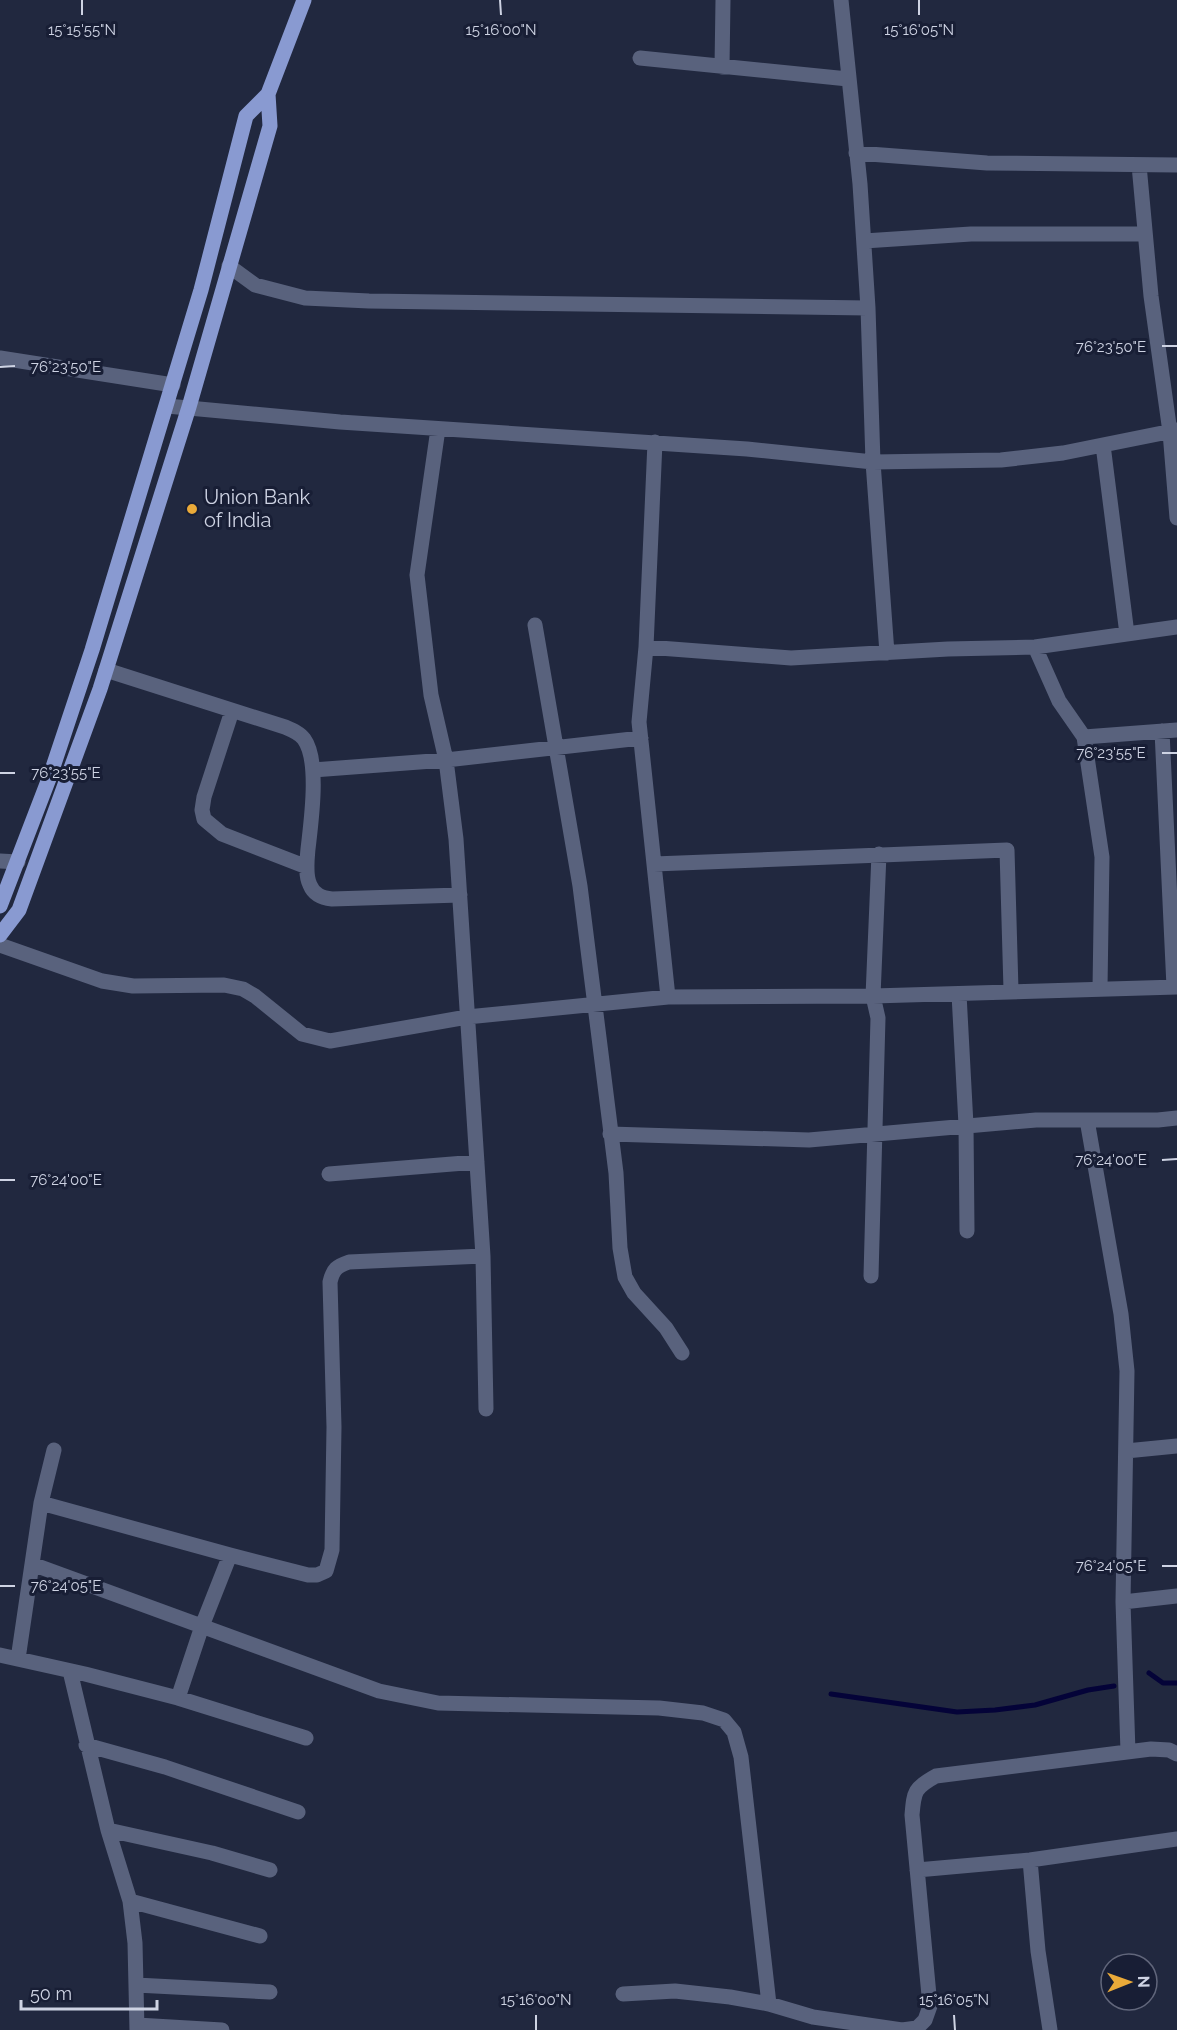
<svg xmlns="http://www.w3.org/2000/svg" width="1177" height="2030" viewBox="0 0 1177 2030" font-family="Raleway,sans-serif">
<rect width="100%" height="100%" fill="#21283f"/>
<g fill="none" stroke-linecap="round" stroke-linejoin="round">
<path stroke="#040338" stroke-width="5" d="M1149 1673 1163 1683H1177
M831 1694 957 1712 995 1710 1035 1705 1088 1690 1114 1686"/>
<path stroke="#59627d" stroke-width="15" d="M841 0 860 184 868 308 873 462 887 653
M640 58 848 79
M722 67 723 0
M856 153 987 163 1177 165
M1139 165 1151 296 1170 432 1177 518
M864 241 971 234H1145
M229 266 255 285 305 298 369 301 868 308
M0 358 173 385
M167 406 340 422 747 449 873 462 1001 460 1063 453 1177 430
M438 429 417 575 431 695 446 760 456 839 483 1256 486 1409
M1103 445 1127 634
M535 625 580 886 616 1173 620 1248 625 1277 634 1293 666 1328 682 1353
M646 647 655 442
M1035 647 1059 701 1084 737 1102 857 1100 988
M106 670 285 727C292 730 300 733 304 739 320 761 311 822 308 849 307 860 305 875 310 885 314 895 322 898 332 899L460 895
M232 711 204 797 202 810 204 819 222 834 307 867
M1162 731 1174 987
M1084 737 1177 730
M313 770 446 760 641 738
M0 861 18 862
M654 864 1007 850 1011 990
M0 945 102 981 133 986 224 985 243 989 255 996 302 1034 330 1041 467 1017 668 997 873 996 1177 987
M959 994 966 1125 967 1231
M668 997 639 722 646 647 791 658 948 649 1035 647 1177 627
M1087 1120 1121 1314 1127 1371 1123 1602 1128 1752
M610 1134 809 1140 1036 1120H1158L1177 1118
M329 1174 477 1162
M871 1276 878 1018 873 996 879 854
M1126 1451 1177 1446
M41 1503 230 1555 308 1575H317L326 1571 332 1550 334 1427 330 1282C333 1269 337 1266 349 1262L483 1256
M32 1564 379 1691 438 1703 659 1708 703 1713 724 1720 734 1732 741 1757 769 2004
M1123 1602 1177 1596
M0 1655 85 1674 178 1698 306 1738
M18 1659 41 1503 54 1450
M70 1671 108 1830 130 1901 135 1943 137 2030
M178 1698 202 1626 230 1555
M86 1745 165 1767 298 1812
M108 1830 212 1853 270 1870
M1030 1860 1038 1951 1050 2030
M917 1870 1030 1860 1177 1839
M130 1901 260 1936
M136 1985 270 1992
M623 1994 675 1991 730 1997 769 2004 813 2017 902 2030 917 2028 925 2020 930 2006 912 1815C914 1792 914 1788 936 1776L1151 1749 1169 1750 1177 1754
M137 2025 222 2030"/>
<path stroke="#899ad1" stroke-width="15" d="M0 906 50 776 92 650 201 290 246 116 268 94 304 0
M0 935 19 910 100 689 189 407 270 126 268 94"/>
</g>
<path fill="none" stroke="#ced3e3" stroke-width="2" d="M82 0V15M500 0 501 15M919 0V15M1162 346H1177M0 367 15 366M1162 753H1177M0 773H15M1162 1160 1177 1159M0 1180H15M1162 1566H1177M0 1586H15M536 2015V2030M954 2015 955 2030"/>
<circle fill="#eaaa39" stroke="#181e35" stroke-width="2" cx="192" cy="509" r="6"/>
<g text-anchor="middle" stroke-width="6" stroke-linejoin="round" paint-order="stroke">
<g font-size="20" fill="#ced3e3" stroke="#181e35" text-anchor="start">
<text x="204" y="504">Union Bank<tspan x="204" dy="23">of India</tspan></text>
</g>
</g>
<g font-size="15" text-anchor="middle" fill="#ced3e3" stroke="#181e35" stroke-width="6" stroke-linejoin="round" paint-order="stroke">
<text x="82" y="35">15°15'55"N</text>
<text x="501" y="35">15°16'00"N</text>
<text x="919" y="35">15°16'05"N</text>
<text x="1111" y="352">76°23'50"E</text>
<text x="66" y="372">76°23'50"E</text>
<text x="1111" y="758">76°23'55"E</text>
<text x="66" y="778">76°23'55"E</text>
<text x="1111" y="1165">76°24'00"E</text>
<text x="66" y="1185">76°24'00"E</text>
<text x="1111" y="1571">76°24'05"E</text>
<text x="66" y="1591">76°24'05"E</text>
<text x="536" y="2005">15°16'00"N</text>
<text x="954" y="2005">15°16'05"N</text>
</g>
<g transform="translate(1129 1982) rotate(89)"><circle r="28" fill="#181e35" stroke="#61667b" stroke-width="1.5"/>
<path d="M0-4.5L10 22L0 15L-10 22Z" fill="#eaaa39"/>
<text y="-9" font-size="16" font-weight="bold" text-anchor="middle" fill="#ced3e3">N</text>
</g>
<path d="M21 2000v9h136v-9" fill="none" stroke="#ced3e3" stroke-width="3"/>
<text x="30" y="2000" font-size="18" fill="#ced3e3" stroke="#181e35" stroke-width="4.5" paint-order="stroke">50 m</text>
</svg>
